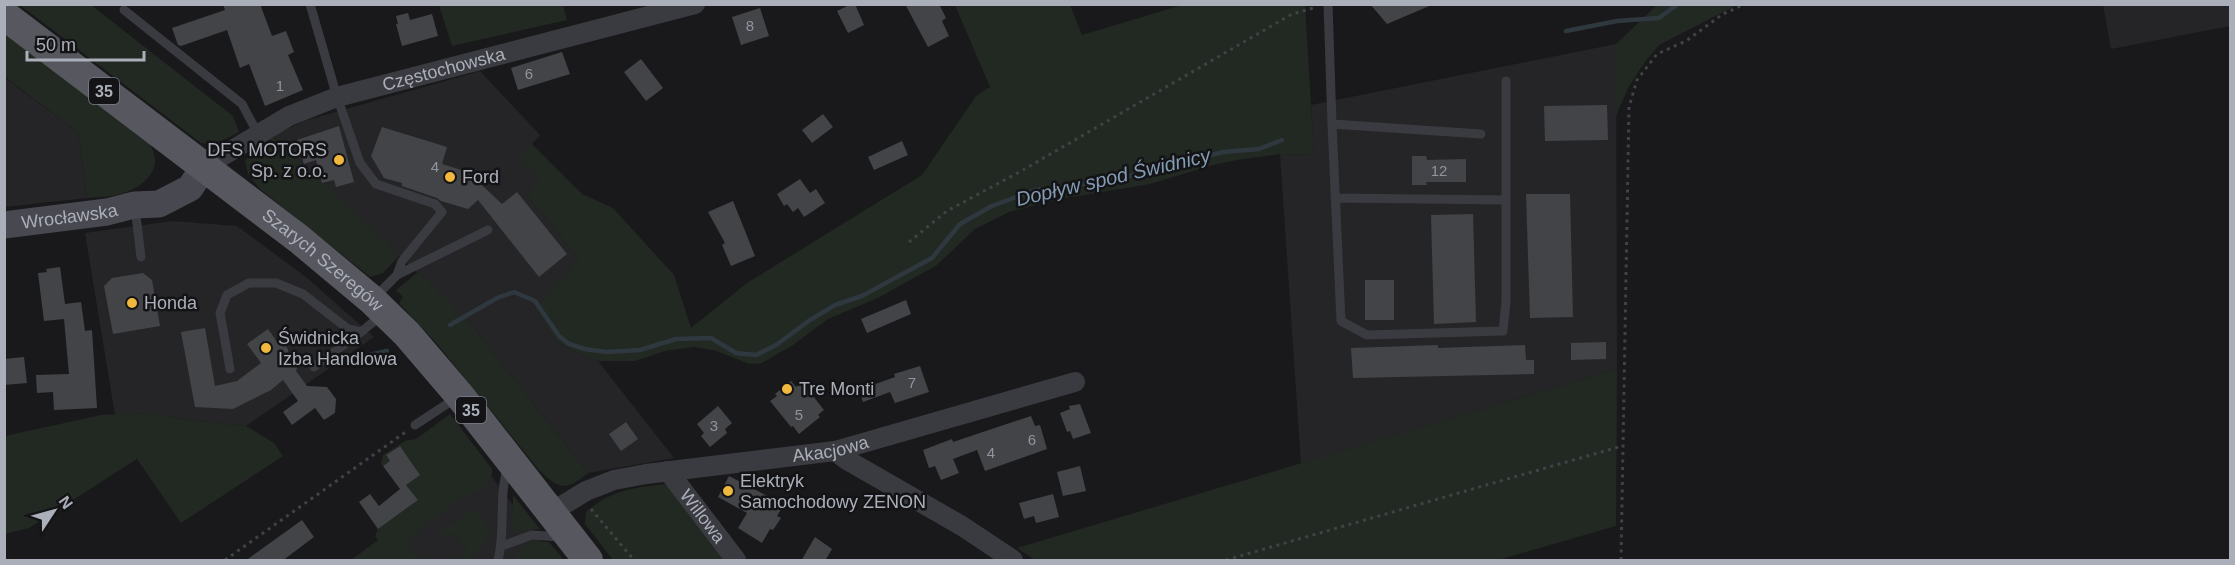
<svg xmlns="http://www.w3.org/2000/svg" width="2235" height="565" viewBox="0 0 2235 565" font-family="Helvetica,sans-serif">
<rect width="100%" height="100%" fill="#19191b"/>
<path fill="#252528" d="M2103 5H2230V26L2111 49Z
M1616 44 1617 369 1301 464 1280 154 1314 155 1311 105Z
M480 71 540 135 532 144 540 180 526 193 579 259 552 333 557 342 577 353 598 361 674 458 588 473 469 322 273 136 304 121Z
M4 77 79 133 87 198 5 207Z
M173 221 237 226 306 277 374 337 246 426 188 420 148 413 115 415 85 233Z
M480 461 554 560H394L379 540Z"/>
<path fill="#212922" d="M20 5H91L233 116 239 132C226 139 216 145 201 143Z
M439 5H563L567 20 452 46Z
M955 5H1070L1082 35 1182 5H1305L1314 155 1280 154 1237 160 1213 165 1150 184 1060 199 1009 212 975 229 937 265 878 298 828 319 793 345 762 363 749 364 717 351 694 347 665 351 635 361H598L577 353 557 342 535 309 579 259 526 193 540 179 518 158 532 144 582 194 613 208 674 275 691 328 747 283 922 175 976 96 990 87Z
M1657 5H1737L1659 45 1644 63 1628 88 1616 116V44Z
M4 32 146 139C169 167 144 189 116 195 107 197 96 197 87 198L79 133 5 77Z
M273 136 400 255 383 273 370 277 260 189 248 174 245 161 254 150Z
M418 272 469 322 588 473C565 492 559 489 539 470L439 346 399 303 403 297 396 290Z
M1617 369 1616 526 1498 560H1035L1017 548Z
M148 413 188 420 246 426 274 443 283 456 181 523 137 459 29 528 5 534V436L101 415Z
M450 414 492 469V475L485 488 460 499 408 540 409 546 420 560H351L378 540 375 536 378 529 418 500 406 485 413 464 399 446 386 455 390 461 383 466 381 463 383 455 405 441 416 439Z
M666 484 726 560H613L585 524 586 512C613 489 633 488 666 484Z
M513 495 540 529 513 532Z
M472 510 475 511C501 533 487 543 467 560H460L459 559 468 551 453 532 443 540 438 533Z
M537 541 549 542 564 560H515C518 547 524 543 537 541Z"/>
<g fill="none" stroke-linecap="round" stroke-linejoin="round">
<path stroke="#2f373f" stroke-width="4.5" d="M1566 31 1617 21 1659 18 1678 4
M450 325 497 298 514 292 535 301 559 336 569 344 585 349 606 352 640 350 676 339 711 338 736 353 756 355 776 345 810 320 835 305 862 296 932 258 960 224 992 206 1035 190 1078 185 1129 176 1223 152 1259 149 1282 140
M365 356 387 351"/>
</g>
<path fill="#434448" d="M223 4H260L272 36 286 31 294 52 288 55 303 90 265 106 249 64 240 68 227 30 181 46 178 45 172 28 225 10Z
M851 4H855L864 25 848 33 837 11Z
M905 4H939L946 18 942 21 949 36 928 47Z
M1370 4H1434L1387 24Z
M760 8 769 36 741 45 732 17Z
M408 13 410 20 432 14 438 36 402 46 396 24H398L396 16Z
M562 52 570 74 518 90 511 68Z
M641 59 663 88 646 101 624 72Z
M1607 105 1608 140 1545 141 1544 106Z
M823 114 833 127 812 143 802 130Z
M339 126 354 182 336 187 334 180 322 183 316 160 304 164 297 140Z
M382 127 447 147 442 164 468 172 502 204 517 192 567 254 539 277 478 200 468 209 441 201 437 198 402 186V183L384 178 371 156Z
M902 141 908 155 874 170 868 157Z
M1412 156H1426L1427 160 1466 159V182H1426L1427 185H1412Z
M800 179 810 193 816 189 825 203 804 217 798 208 793 212 787 204 784 206 777 194Z
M1526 194H1570L1573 317 1530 318Z
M733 201 755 256 731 266 722 245 725 243 708 212Z
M1473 214 1476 322 1434 324 1431 215Z
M60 267 65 304 81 302 85 331 92 330 97 408 54 410 53 392 37 393 36 375 69 374 64 319 44 321 38 273 47 272 46 269Z
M143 273 152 280 160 326 113 334 104 286 112 278Z
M1365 280H1394V320H1365Z
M906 300 911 314 867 333 861 319Z
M205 328 215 386 237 381 261 363 247 344 268 329 278 343 284 344 288 349V356L297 368 296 371 307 386 327 387 336 399 335 413 324 420 315 408 292 425 283 412 298 401 283 380 271 390 233 409 195 407 181 332Z
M1606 342V359L1571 360V343Z
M1438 345V348L1525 345 1526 360H1534V374L1353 378 1351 348Z
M24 357 27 383 4 385V359Z
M920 366 929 392 895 403 890 392 863 402 859 390 895 377 894 374Z
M791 381 796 387 802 382 824 410 818 415 820 417 799 434 793 426 791 427 770 401 777 396 775 394Z
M1080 404 1091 433 1073 439 1070 431 1067 432 1060 413 1070 409 1069 406Z
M718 406 732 423 725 429 727 433 710 447 701 436 704 433 697 424Z
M1031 416 1035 426 1040 425 1047 449 985 471 977 450 953 459 959 473 941 480 935 466 929 468 923 450 952 439 953 442Z
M626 422 638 439 621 451 609 434Z
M400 446 420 475 406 485 418 500 378 529 359 502 370 494 379 506 400 489 383 466 390 461 386 455Z
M1080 466 1086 491 1063 496 1057 472Z
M729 476 779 502 777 506 781 509 777 516 781 518 773 530 770 529 762 543 738 528 747 513 718 497Z
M1053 494 1059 517 1036 523 1034 516 1024 519 1019 503Z
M302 520 314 537 282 561H245Z
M815 537 832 549 825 561H801Z"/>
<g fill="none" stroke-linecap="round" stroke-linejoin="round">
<path stroke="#404247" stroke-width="3" stroke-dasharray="3 4.5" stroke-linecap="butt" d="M909 242 947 211 1023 170 1292 14 1317 7
M591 509 634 560
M225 560 407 431
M1226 560 1622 446
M1621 560 1629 107 1637 80 1657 54 1686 41 1723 14 1745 4"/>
<path stroke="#3a3b40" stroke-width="9" d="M310 4 337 97 360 163 376 184 435 204 442 212 402 261 397 275 374 298
M1328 4 1332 124 1481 134
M124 10 242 104 258 134
M1332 124 1341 321 1367 335 1503 331 1506 302V81
M1335 198 1506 200
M135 207 141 257
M397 275 488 230
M314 367 361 332
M230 369 220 313 227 295 249 283H276L303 294 348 329 361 332 383 314
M415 425 456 398
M502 546 532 535 560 537
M498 560C506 529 498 496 508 466"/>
<g stroke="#3a3b40" stroke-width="20">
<path id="s1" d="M204 167 289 116 337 97 695 4"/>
<path d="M835 451 847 460 962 526 1013 560"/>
<path id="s2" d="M668 471 736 560"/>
<path id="s3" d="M550 513 586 491 614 480 646 474 835 451 1075 382"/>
</g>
<path stroke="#484950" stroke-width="27" id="s4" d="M4 225 107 212 134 205 159 204 190 188 204 167"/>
<path stroke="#56575f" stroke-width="30" id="s5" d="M4 15 299 239 372 300 407 334 460 396 588 560"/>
</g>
<g fill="#f0b83c" stroke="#141416" stroke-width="2">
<circle cx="339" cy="160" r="6"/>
<circle cx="450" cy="177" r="6"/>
<circle cx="132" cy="303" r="6"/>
<circle cx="266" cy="348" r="6"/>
<circle cx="787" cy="389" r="6"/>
<circle cx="728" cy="491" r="6"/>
</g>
<g text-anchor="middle" stroke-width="5" stroke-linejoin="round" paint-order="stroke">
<g font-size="15" fill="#91949e">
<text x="750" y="31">8</text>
<text x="529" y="79">6</text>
<text x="280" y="91">1</text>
<text x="435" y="172">4</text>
<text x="1439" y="176">12</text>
<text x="912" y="388">7</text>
<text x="799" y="420">5</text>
<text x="714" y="431">3</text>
<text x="1032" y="445">6</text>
<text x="991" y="458">4</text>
</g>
<g fill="#141416" stroke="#7e8089" stroke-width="1.5">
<rect x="89" y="78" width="30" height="26" rx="4.5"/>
<rect x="456" y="397" width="30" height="26" rx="4.5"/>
</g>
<g font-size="16" font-weight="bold" fill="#abafba">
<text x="104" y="97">35</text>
<text x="471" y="416">35</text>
</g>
<g font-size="18" fill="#abafba" stroke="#141416">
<text dy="6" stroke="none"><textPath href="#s1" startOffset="261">Częstochowska</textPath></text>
<text dy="6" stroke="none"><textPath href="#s4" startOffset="66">Wrocławska</textPath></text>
<text dy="6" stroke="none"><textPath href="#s5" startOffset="402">Szarych Szeregów</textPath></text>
<text dy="6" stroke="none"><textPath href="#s3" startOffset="291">Akacjowa</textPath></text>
<text dy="6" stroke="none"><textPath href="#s2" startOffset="57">Willowa</textPath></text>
</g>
<g font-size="18" fill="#abafba" stroke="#141416" text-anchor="start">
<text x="327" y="156" text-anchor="end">DFS MOTORS<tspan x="327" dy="21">Sp. z o.o.</tspan></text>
<text x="462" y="183">Ford</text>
<text x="144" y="309">Honda</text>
<text x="278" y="344">Świdnicka<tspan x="278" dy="21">Izba Handlowa</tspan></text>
<text x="799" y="395">Tre Monti</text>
<text x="740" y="487">Elektryk<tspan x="740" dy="21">Samochodowy ZENON</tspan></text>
</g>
<g font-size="20" font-style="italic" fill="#839cb4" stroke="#141416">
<text transform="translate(1113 177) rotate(-13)" y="7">Dopływ spod Świdnicy</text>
</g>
</g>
<rect width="2235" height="565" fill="none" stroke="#abafba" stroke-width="12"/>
<g transform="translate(54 511) rotate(54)" stroke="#141416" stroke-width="4.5" paint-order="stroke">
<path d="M0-4.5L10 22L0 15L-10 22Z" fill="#abafba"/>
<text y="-9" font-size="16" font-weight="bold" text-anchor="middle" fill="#abafba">N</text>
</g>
<path d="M27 51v9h117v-9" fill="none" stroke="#abafba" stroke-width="3"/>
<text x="36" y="51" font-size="18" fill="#abafba" stroke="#141416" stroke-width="4.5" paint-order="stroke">50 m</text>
</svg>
